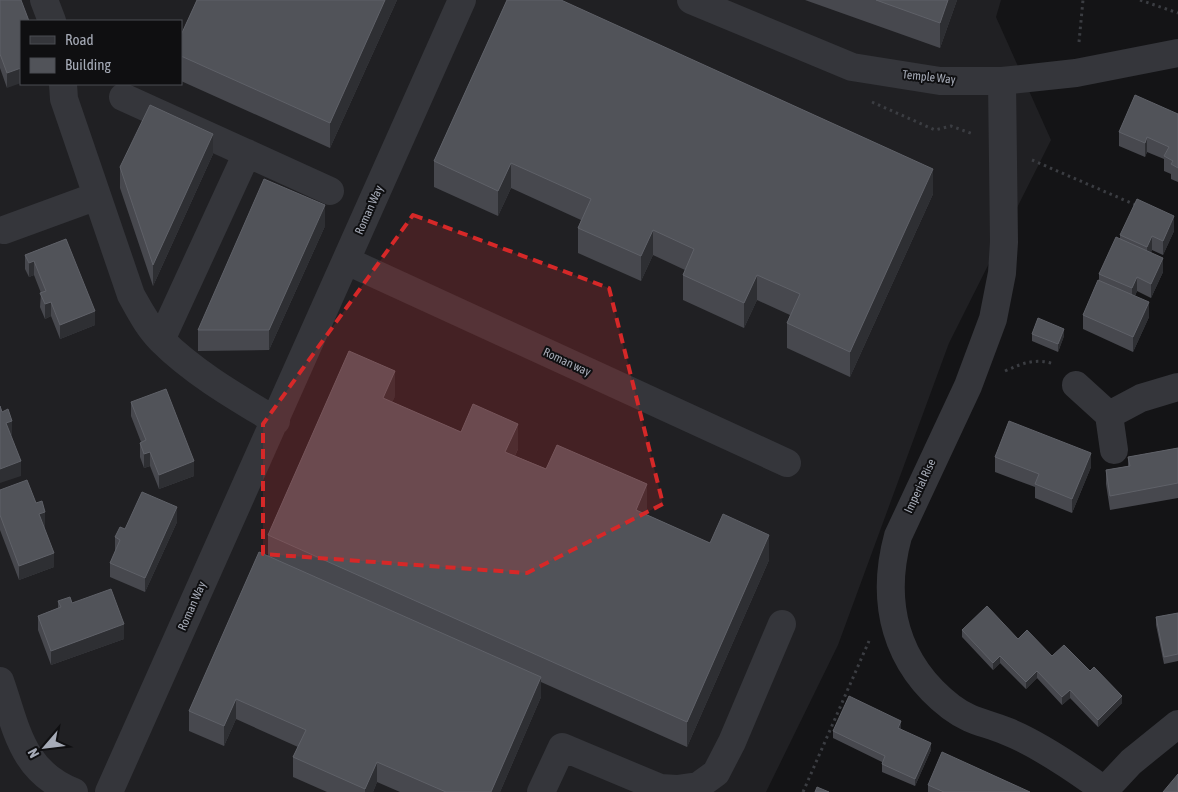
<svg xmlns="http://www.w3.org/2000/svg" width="1178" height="792" viewBox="0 0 1178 792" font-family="'Asap Condensed',sans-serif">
<rect width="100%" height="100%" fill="#141416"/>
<path fill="#202023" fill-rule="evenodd" d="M0 0H1001L996 17 1051 140 949 343 838 645 766 792H0ZM21 21H181V84H21Z"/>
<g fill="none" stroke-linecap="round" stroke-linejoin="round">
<path stroke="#3b3d42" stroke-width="3" stroke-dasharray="2.5 4" stroke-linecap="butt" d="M1140 0 1178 13
M1079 42 1083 0
M872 102 935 130 951 126 973 134
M1032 160 1138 206
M1005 371C1023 363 1035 358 1054 364
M803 792 869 641"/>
<path stroke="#35363b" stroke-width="28" d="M44 0 52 21
M691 0 852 67 940 81H1002L1076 73 1178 53
M1002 81 1004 242 1002 273 993 319 968 386 898 536C880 602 895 664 951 707 971 722 984 722 1006 731 1039 744 1075 769 1104 790
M63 84 64 99 131 295C140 311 148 327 161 340 194 373 236 397 276 421
M123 97 330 191
M4 230 97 196
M347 261 787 463
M161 340 247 153
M1076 385 1109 415 1114 450
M1109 415 1141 398 1178 387
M0 681C17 729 21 771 74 792
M109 792 462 0
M541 792 562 747 660 788 677 789 698 786 716 773 732 742 782 624
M1103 792 1131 762 1178 724"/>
</g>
<path fill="#47484e" d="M0 0H21L7 88 0 68Z
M197 0H397L330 148 181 81V35Z
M507 0 933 194 850 377 787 348V323L790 315 757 300 744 328 683 300V275L685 270 653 255 641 281 578 253V228L581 220 511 188 498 216 434 187V161Z
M805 0H957L940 48Z
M1178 114V182L1171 179V174L1164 171V159L1147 152 1145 157 1119 146V132Z
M213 154 153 286 120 188V167Z
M325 226 269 350 198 351V330Z
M1174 231 1163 255 1152 250 1151 252 1163 272 1151 298 1137 291 1135 296 1149 317 1133 352 1083 329V315L1099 281V274L1120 239V235Z
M66 239 95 325 60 339 51 316 45 319 40 307 41 293 34 275 29 277 25 269V255Z
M1032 334 1064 336 1058 352 1032 341Z
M395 396 392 402 461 432 518 449 515 456 647 510 645 514 710 543 769 560 687 747 541 682V697L500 792H400L377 782 373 792H327L293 777V757L298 747 236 719 224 746 189 731V711L268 556V535Z
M131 402 194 476 159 489 150 466 144 468 140 457V443L141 442 131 416Z
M1178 448V498L1110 510 1106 484V470L1128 466V457Z
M995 457 1091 467 1072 513 1035 498V487L995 472Z
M0 490 36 503 45 527H44L54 567 19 580 0 530Z
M177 522 145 592 110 577V563L115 552V537L125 529Z
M58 601 72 603 124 639 51 665 38 630V616L58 608Z
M1178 613V661L1164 664 1156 625V617Z
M962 630 1018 639 1052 656 1122 703 1098 727 1070 698 1062 705 1037 678 1026 689 1000 663 993 670 962 637Z
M901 729 931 750 915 786 882 772V762L833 738V731Z
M928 785 1030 792H928Z"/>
<path fill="#2e2f33" d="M385 0H397L330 148V123Z
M948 0H957L940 48V23Z
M21 68V83L7 88V73Z
M213 134V154L153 286V265Z
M1147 137V152L1145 157V143Z
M511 163V188L498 216V191Z
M933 169V194L850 377V352Z
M325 205V226L269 350V330Z
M1174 216V231L1163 255V241Z
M653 230V255L641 281V256Z
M1152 236V250L1147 261V247Z
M1163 258V272L1151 298V284Z
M34 261V275L29 277V263Z
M757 275V300L744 328V303Z
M1137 277V291L1132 302V288Z
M51 302V316L45 319V304Z
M1149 302V317L1133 352V337Z
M95 311V325L60 339V325Z
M1064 329V336L1058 352V344Z
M395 371V396L383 423V398Z
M12 421V435L6 437V423Z
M518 424V449L505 477V452Z
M150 452V466L144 468V454Z
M1091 453V467L1072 513V499Z
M21 461V476L0 483V469Z
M194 461V476L159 489V475Z
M647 484V510L636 535V510Z
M177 507V522L145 592V578Z
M45 512V527L39 529V514Z
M769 535V560L687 747V722Z
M54 553V567L19 580V566Z
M124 624V639L51 665V651Z
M1000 656V663L993 670V663Z
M1037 671V678L1026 689V682Z
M541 677V697L500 792H491Z
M1070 690V698L1062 705V697Z
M1122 696V703L1098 727V720Z
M236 699V719L224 746V726Z
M901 721V729L898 735V728Z
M931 743V750L915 786V779Z
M377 762V782L373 792H365V789Z"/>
<path fill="#515359" stroke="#5f6168" d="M0 0H21L29 21H21V68L7 73 0 54Z
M197 0H385L330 123 181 56V35Z
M507 0H561L933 169 850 352 787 323 800 294 757 275 744 303 683 275 694 249 653 230 641 256 578 228 591 199 511 163 498 191 434 161Z
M876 0H948L940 23Z
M1135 95 1178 114V168L1171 164 1173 161 1164 156 1169 147 1147 137 1145 143 1119 132Z
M150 105 213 134 153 265 120 167Z
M264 179 325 205 269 330H198Z
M1137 199 1174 216 1163 241 1152 236 1147 247 1120 235Z
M1116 237 1163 258 1151 284 1137 277 1132 288 1099 274Z
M66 239 95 311 60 325 51 302 45 304 40 293 46 291 34 261 29 263 25 255Z
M1098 280 1149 302 1133 337 1083 315Z
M1038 318 1064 329 1058 344 1032 334Z
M349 351 395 371 383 398 461 432 473 404 518 424 505 452 546 469 557 445 647 484 636 510 710 543 723 514 769 535 687 722 268 535Z
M166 389 194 461 159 475 150 452 144 454 140 443 146 440 131 402Z
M0 406 2 412 8 409 12 421 6 423 21 461 0 469Z
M1009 421 1091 453 1072 499 1035 484 1039 474 995 457Z
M1178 448V483L1110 496 1106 470 1130 466 1128 457Z
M27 480 36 503 42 501 45 512 39 514 54 553 19 566 0 515V490Z
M142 492 177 507 145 578 110 563 120 540 115 537 120 527 125 529Z
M259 552 541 677 491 792H446L377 762 365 789 293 757 306 730 236 699 224 726 189 711Z
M111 589 124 624 51 651 38 616 61 607 58 601 70 597 72 603Z
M987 606 1018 639 1027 630 1052 656 1064 645 1090 671 1094 667 1122 696 1098 720 1070 690 1062 697 1037 671 1026 682 1000 656 993 663 962 630Z
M1178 613V654L1164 657 1156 617Z
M849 696 901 721 898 728 931 743 915 779 882 764 885 756 833 731Z
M942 752 1030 792H944L928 785Z
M1178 774V792H1163Z
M817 787 829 792H815Z"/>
<path fill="#d62828" fill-opacity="0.2" stroke="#d62828" stroke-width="4" stroke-dasharray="10 6" stroke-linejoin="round" d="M413 215 609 288 663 504 527 573 263 554V424Z"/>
<g text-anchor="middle" stroke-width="4" stroke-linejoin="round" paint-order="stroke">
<g font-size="12" fill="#a6abb7" stroke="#0f0f11">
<text transform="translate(929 77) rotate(6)" y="4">Temple Way</text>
<text transform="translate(369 210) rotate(-66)" y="4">Roman Way</text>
<text transform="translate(567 362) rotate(25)" y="4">Roman way</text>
<text transform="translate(920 486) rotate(-65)" y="4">Imperial Rise</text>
<text transform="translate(192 606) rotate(-66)" y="4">Roman Way</text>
</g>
</g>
<rect x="20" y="20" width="162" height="65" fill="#0f0f11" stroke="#4b4d53"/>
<rect x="30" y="36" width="25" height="8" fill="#35363b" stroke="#4b4d53"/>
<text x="65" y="45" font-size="15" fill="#a6abb7">Road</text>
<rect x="30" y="58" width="25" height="15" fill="#515359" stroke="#4b4d53"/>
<text x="65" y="70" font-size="15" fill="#a6abb7">Building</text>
<g transform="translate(45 747) rotate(242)" stroke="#0f0f11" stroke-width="4" paint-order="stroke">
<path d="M0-4L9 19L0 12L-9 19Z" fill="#a6abb7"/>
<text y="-8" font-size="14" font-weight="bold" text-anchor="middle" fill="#a6abb7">N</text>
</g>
</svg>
